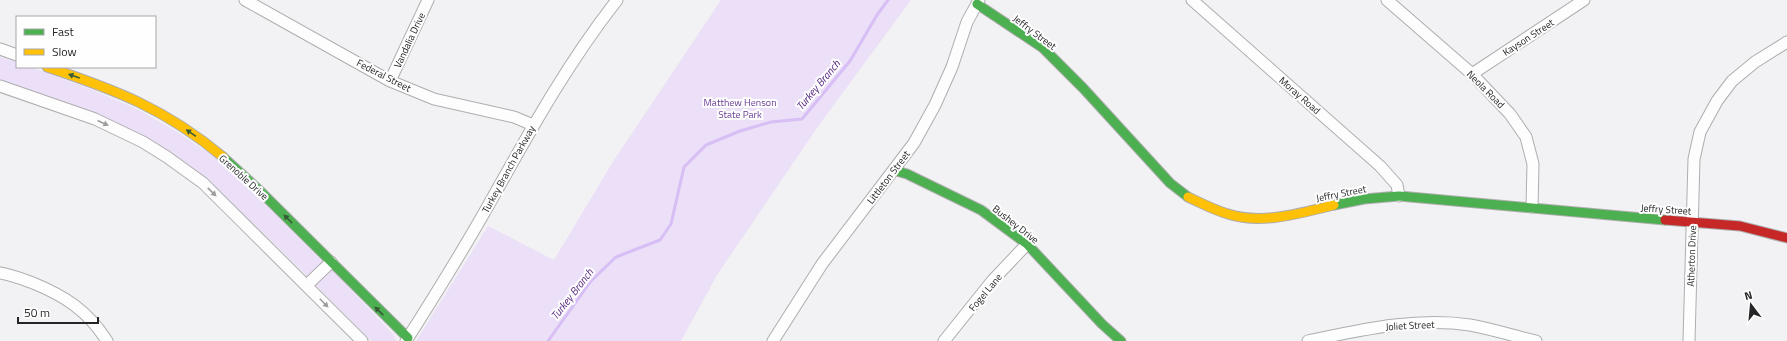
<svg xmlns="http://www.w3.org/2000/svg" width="1787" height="341" viewBox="0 0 1787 341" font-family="'Titillium Web',sans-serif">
<rect width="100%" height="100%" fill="#f2f1f3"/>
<path fill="#ebe0f8" d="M721 0H911L819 125 717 275 681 341H416L488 226 554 260 614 160Z
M0 57 17 62V67H31L86 87 137 109 176 131 223 163 323 262 307 276 223 194 199 174 168 154 0 81Z
M332 270 393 334 397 341H371L315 285Z"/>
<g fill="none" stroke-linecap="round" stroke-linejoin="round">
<path stroke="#d7bef4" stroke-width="3" d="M548 341 591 281 616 257 660 240 671 224 684 167 706 145 740 131 771 122 802 119 850 61 877 15 888 0"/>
<g stroke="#aeadaf" stroke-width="13">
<path id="street" d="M245 0 390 81 434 99 514 117 533 125
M1192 0 1380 166 1397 185 1399 196
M1387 0 1472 74 1510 114 1526 137 1533 164 1532 207
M0 49 17 55
M1472 74 1584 0
M390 81 428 0
M0 86 95 119 143 142 167 157 203 183 362 341
M0 273C12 275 22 279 33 283 65 296 88 311 107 341
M307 285 331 262
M406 341C434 297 462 252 488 206 528 135 566 65 617 0
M773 341 822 264 914 143 935 105 952 67 967 22 979 0
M944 341 992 281 1027 244
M1308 341C1361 330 1415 317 1470 325 1492 329 1514 336 1536 341
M1689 341 1694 159 1700 132 1717 101 1732 81 1755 62 1787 42"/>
</g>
<g stroke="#aeadaf" stroke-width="11">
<path id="fast" d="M977 4 1043 48 1083 88 1170 183 1188 197
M223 157 260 191 408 338
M893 170 907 174 981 210 1027 244 1102 324 1121 341
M1334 205 1364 199 1399 196 1665 220"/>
</g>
<g stroke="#aeadaf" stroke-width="11">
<path id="slow" d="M47 67C116 90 166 109 223 157
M1188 197C1201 203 1214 210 1228 214 1262 225 1300 213 1334 205"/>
</g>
<g stroke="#aeadaf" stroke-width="11">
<path id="jam" d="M1665 220 1740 226 1787 238"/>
</g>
<use href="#street" stroke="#fdfdfd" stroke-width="11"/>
<use href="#fast" stroke="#4caf50" stroke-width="9"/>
<use href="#slow" stroke="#ffc107" stroke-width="9"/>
<use href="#jam" stroke="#c62828" stroke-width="9"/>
</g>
<defs><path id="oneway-solid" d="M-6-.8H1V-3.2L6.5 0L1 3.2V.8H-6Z"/></defs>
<g fill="#355c37">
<use href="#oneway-solid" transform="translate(74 76) rotate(-161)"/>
<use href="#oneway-solid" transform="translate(191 133) rotate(-146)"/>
<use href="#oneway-solid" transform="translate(288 219) rotate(-135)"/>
<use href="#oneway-solid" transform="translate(379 311) rotate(-136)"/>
</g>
<g fill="#9c9c9c">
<use href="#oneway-solid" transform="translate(103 123) rotate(24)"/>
<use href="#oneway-solid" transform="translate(212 192) rotate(44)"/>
<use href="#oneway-solid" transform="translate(324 303) rotate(45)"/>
</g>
<g text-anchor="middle" stroke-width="4" stroke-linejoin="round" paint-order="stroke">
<g font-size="10" fill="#262526" stroke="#fefeff">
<text transform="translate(1035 32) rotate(37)" y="4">Jeffry Street</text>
<text transform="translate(1528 37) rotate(-33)" y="4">Kayson Street</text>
<text transform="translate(409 40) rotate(-65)" y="4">Vandalia Drive</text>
<text transform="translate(384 75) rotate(27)" y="4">Federal Street</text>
<text transform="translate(1486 89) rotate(45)" y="4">Neola Road</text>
<text transform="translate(1300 95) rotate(41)" y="4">Moray Road</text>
<text transform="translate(508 169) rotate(-61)" y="4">Turkey Branch Parkway</text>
<text transform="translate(244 177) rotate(42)" y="4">Grenoble Drive</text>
<text transform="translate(888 177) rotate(-53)" y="4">Littleton Street</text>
<text transform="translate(1341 193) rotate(-11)" y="4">Jeffry Street</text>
<text transform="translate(1666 209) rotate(4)" y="4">Jeffry Street</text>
<text transform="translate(1016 224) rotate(38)" y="4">Bushey Drive</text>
<text transform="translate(1691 256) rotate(-88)" y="4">Atherton Drive</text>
<text transform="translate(985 292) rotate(-50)" y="4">Fogel Lane</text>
<text transform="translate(1410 325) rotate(-3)" y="4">Joliet Street</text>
</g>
<g font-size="10" fill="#693c95" stroke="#fefeff">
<text x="740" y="106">Matthew Henson<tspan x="740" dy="12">State Park</tspan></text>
</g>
<g font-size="11" font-style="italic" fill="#582a82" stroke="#fefeff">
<text transform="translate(818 85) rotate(-50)" y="4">Turkey Branch</text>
<text transform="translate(572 294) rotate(-52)" y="4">Turkey Branch</text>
</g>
</g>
<rect x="16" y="16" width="140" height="52" fill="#fefeff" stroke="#a8a7a8"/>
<rect x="24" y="29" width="20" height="6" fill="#4caf50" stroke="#a8a7a8"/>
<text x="52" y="36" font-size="12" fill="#262526">Fast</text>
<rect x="24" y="49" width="20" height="6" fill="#ffc107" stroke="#a8a7a8"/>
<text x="52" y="56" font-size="12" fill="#262526">Slow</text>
<g transform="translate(1751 305) rotate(344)" stroke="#fefeff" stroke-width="3" paint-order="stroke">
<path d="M0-3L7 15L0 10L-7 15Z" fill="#262526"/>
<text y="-6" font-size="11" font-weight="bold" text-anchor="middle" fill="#262526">N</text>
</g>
<path d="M18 317v6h80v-6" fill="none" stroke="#262526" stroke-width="2"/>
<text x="24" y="317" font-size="12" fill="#262526" stroke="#fefeff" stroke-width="3" paint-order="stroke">50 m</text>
</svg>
